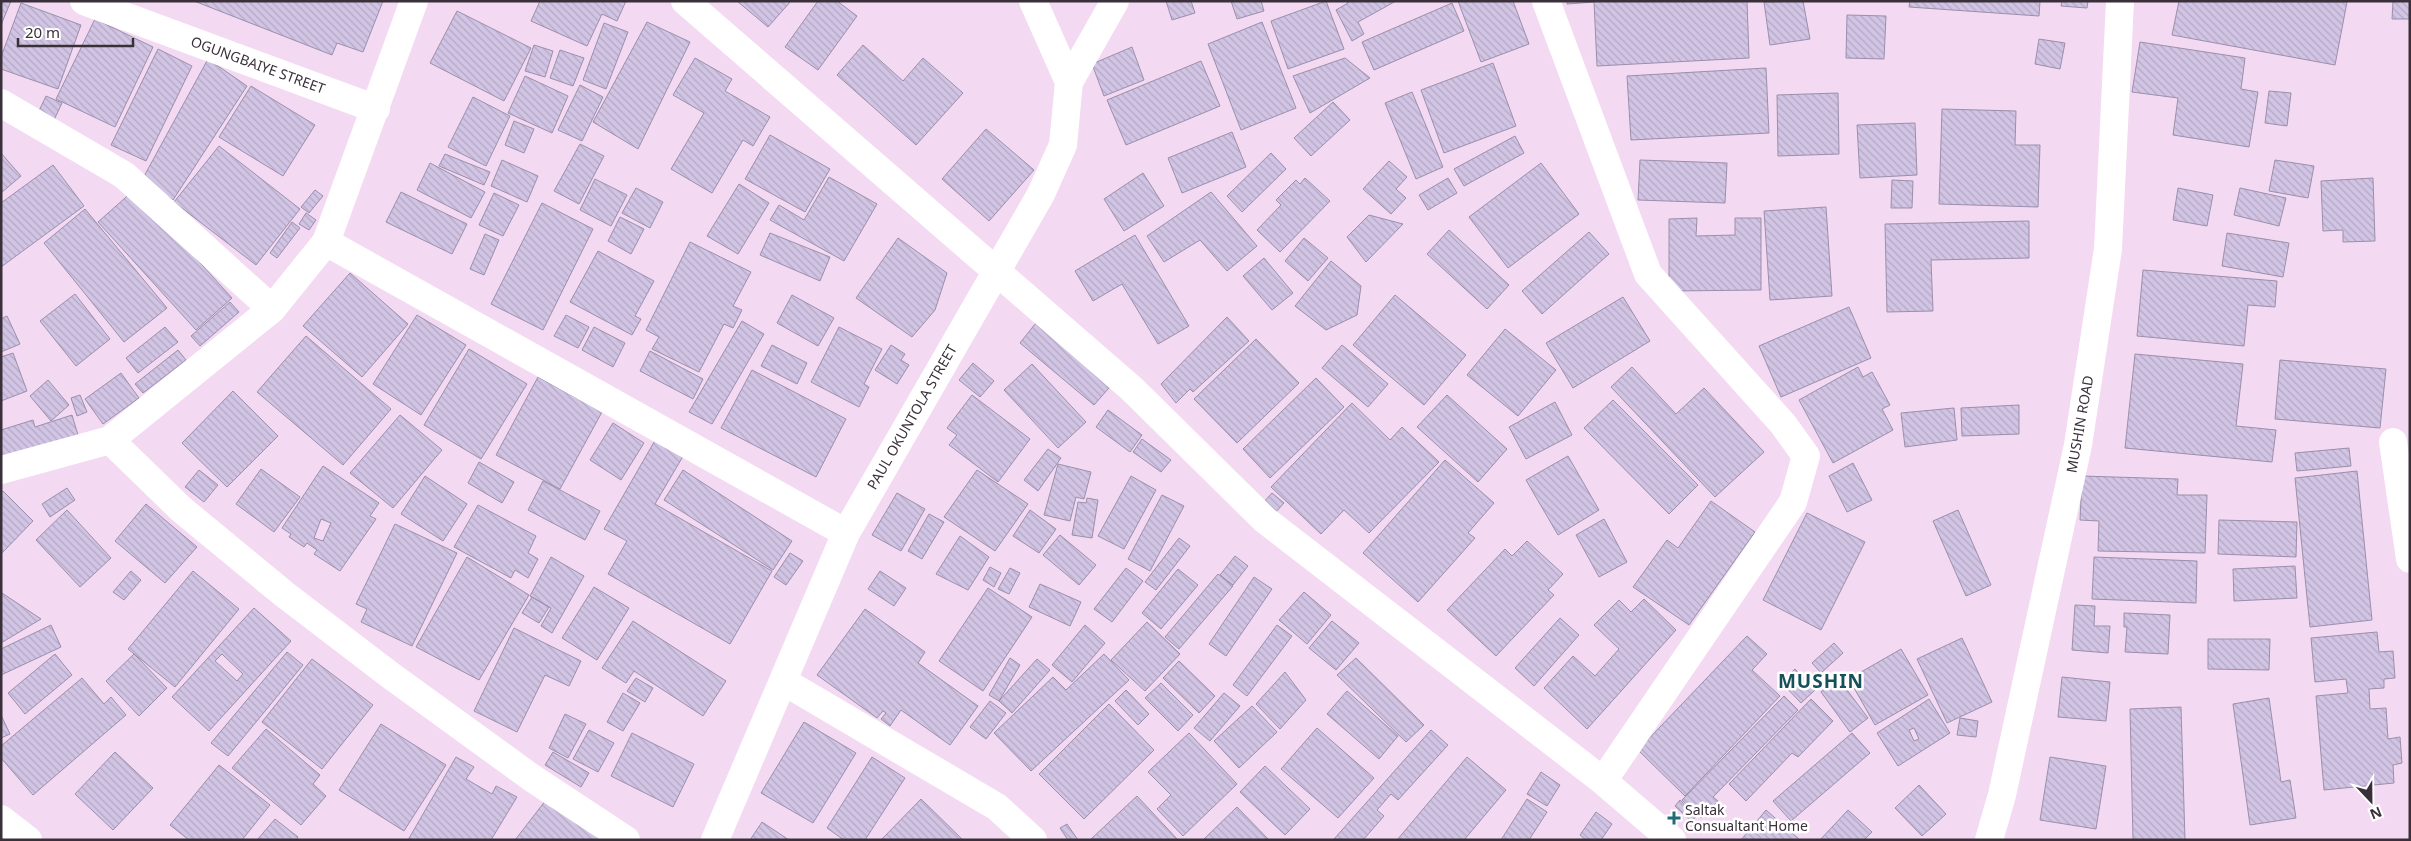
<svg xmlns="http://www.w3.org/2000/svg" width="2411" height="841" viewBox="0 0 2411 841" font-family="'Noto Sans',sans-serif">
<defs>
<pattern id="building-back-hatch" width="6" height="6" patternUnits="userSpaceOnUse" patternTransform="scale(1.25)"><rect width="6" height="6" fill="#d1c4e4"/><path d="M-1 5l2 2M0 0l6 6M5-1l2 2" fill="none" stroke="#b4a9c4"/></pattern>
</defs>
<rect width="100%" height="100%" fill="#f4d9f2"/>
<path fill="url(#building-back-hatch)" stroke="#9b8fac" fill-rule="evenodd" d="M1 1H11L1 25Z
M194 1H383L363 52 337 43 332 55Z
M540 1H626L617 21 602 14 587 46 531 21Z
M737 1H791L768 27Z
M818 1H837L857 16 818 70 785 47Z
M1166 1H1191L1195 13 1172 20Z
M1231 1H1261L1264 11 1237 19Z
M1326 1 1344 49 1288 69 1271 21Z
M1347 1H1396L1358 22 1364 34 1352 41 1336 10 1348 3Z
M1458 1H1513L1529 44 1481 62Z
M1567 1H1747L1749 58 1597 66 1594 2 1567 4Z
M1803 1 1810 39 1770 45 1764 2Z
M1910 1H2040L2039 16 1909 7Z
M2062 1H2088L2087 8 2061 6Z
M2179 1 2347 2 2335 65 2172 35Z
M2393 1H2410V19H2392Z
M21 3 81 25 58 89 1 69V57Z
M1452 3 1464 31 1374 70 1362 42Z
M457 11 531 48 504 101 430 63Z
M1847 15 1886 16 1884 59 1846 58Z
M95 19 153 47 115 127 56 99Z
M647 22 690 42 638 149 593 122Z
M1262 22 1296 108 1241 130 1208 44Z
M604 23 628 32 606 89 583 80Z
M2039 39 2065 43 2060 69 2035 64Z
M2140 42 2245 58 2241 89 2258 92 2249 147 2173 135 2178 98 2132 92Z
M534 45 553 51 545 77 525 71Z
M863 45 903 81 923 58 963 93 916 145 837 75Z
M1132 47 1144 80 1104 96 1092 64Z
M158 49 192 66 146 161 111 145Z
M560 50 584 58 573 86 550 78Z
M695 58 732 79 725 91 770 117 753 146 743 140 712 193 671 169 704 113 673 95Z
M1345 58 1370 78 1310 113 1293 76Z
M208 59 247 86 173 200 142 180Z
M1201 61 1220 106 1126 145 1107 100Z
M1493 63 1516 126 1444 153 1421 90Z
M1766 68 1769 133 1631 140 1627 76Z
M525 76 568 96 552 133 508 113Z
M580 85 603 97 582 141 558 130Z
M251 86 315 125 283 176 219 137Z
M2269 91 2291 93 2287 126 2265 123Z
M1412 92 1443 167 1416 179 1385 103Z
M1838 93 1839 154 1778 156 1777 95Z
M46 96 62 103 54 120 38 113Z
M473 97 510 116 486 166 448 147Z
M1333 102 1350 120 1311 156 1294 138Z
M1942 109 2016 111 2015 145H2040L2038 207 1939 204Z
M514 121 534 129 524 153 505 145Z
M1915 123 1917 175 1860 178 1857 125Z
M986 129 1034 170 989 221 942 179Z
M1232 132 1246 167 1182 193 1168 158Z
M770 135 830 169 805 212 745 179Z
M1515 136 1524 153 1464 186 1454 169Z
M580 144 604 156 579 204 554 191Z
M219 146 300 209 256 265 174 202Z
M1 153 21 176 1 193Z
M1271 153 1286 169 1242 212 1227 196Z
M445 154 490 172 484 185 439 166Z
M502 160 538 176 527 202 491 186Z
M1640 160 1727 163 1725 203 1638 200Z
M2275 160 2314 166 2308 198 2269 191Z
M1389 161 1407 177 1396 189 1406 198 1391 214 1363 189Z
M430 163 485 192 471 218 417 190Z
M1541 163 1579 214 1508 268 1469 217Z
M53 165 84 206 1 267V203Z
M1143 173 1164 206 1124 231 1104 199Z
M829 177 877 204 844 261 770 220 779 205 804 220Z
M1305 178 1330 201 1280 252 1257 230 1281 205 1276 200 1296 180 1300 184Z
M1448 178 1457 193 1428 210 1419 195Z
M2373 178 2375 241 2343 242V230L2323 231 2321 181Z
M595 179 627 195 611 226 580 210Z
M1892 180 1913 181 1912 208H1891Z
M739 184 769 203 738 254 707 236Z
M636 188 663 202 650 228 622 213Z
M2178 188 2213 195 2207 226 2173 220Z
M2240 188 2286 198 2279 226 2234 215Z
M134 190 232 298 196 330 98 222Z
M315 190 323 196 309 213 301 207Z
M401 192 467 224 452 254 386 222Z
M1211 192 1257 246 1227 271 1200 240 1164 262 1147 236Z
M494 193 519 205 503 236 479 225Z
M542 203 593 229 543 330 491 304Z
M1826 207 1832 296 1770 300 1764 211Z
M85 209 167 308 124 342 44 243Z
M306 213 316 220 309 230 299 224Z
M1369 215 1403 224 1366 262 1347 237Z
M620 217 644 229 631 254 608 241Z
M1697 218 1696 236 1735 235V218H1761V290L1669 291V219Z
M2029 221V258L1931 260 1933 311 1887 312 1885 224Z
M292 222 300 228 277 258 270 253Z
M1449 230 1509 285 1487 309 1427 254Z
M1589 232 1609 254 1542 314 1522 291Z
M770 233 830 257 820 281 760 255Z
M2227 233 2289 243 2283 277 2222 266Z
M485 234 499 240 484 275 470 269Z
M1135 235 1189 326 1158 344 1122 284 1093 301 1075 271Z
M898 238 947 273 935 310 912 337 856 298Z
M1304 238 1328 258 1308 281 1285 261Z
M690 242 751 272 733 306 742 310 733 328 724 324 699 372 652 349 659 337 646 330Z
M598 251 654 281 635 316 641 319 632 335 570 302Z
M1264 258 1293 293 1272 310 1243 276Z
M1331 261 1361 286 1357 315 1326 330 1295 306Z
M2143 270 2277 281 2275 307 2248 305 2244 346 2137 336Z
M350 273 408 324 362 377 303 326Z
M75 294 110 339 76 366 40 321Z
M792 295 834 318 818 346 777 323Z
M1395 295 1466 355 1424 405 1353 345Z
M1623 297 1650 341 1573 388 1546 343Z
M230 302 239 312 200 346 191 336Z
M1849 307 1871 358 1781 397 1759 346Z
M417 315 466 345 421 415 373 384Z
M566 315 589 327 578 348 554 336Z
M7 316 20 344 1 352V319Z
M1227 317 1249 341 1193 392 1190 389 1176 403 1161 384Z
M1039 319 1115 381 1094 405 1020 343Z
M742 321 764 334 712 424 689 412Z
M165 327 178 342 138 373 126 358Z
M594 327 625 343 613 367 582 350Z
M839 327 882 349 864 384 869 387 859 407 811 382Z
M1505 329 1556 370 1518 416 1467 375Z
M306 336 391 409 343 465 257 392Z
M1256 339 1299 383 1237 443 1194 399Z
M772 345 807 363 797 384 761 366Z
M891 345 905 354 901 360 909 365 897 384 875 370Z
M1342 345 1388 384 1368 407 1322 368Z
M469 349 527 384 481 459 424 425Z
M178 350 186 360 143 393 135 384Z
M650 351 703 379 693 399 640 371Z
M13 353 27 391 1 401V357Z
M2135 354 2243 364 2236 426 2276 430 2272 462 2125 448Z
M2280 360 2386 369 2380 428 2275 419Z
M973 363 994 381 980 397 959 380Z
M1032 364 1086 422 1058 448 1004 390Z
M1632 367 1676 414 1704 388 1764 452 1715 497 1611 387Z
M1858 367 1863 377 1872 372 1890 405 1882 409 1893 430 1833 463 1799 400Z
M752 370 846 419 816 477 721 428Z
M121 373 139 398 103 424 85 399Z
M538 377 602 412 560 489 496 455Z
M1316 378 1344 407 1270 478 1243 449Z
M48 380 69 405 51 421 30 396Z
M233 391 278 436 227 487 182 443Z
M80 395 87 412 77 416 71 398Z
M972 395 1030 439 998 482 949 445 957 435 947 428Z
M1447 395 1507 449 1478 482 1417 427Z
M1613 400 1698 485 1669 514 1584 428Z
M1555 402 1572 435 1526 459 1509 427Z
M1352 403 1390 440 1402 427 1439 462 1369 533 1344 510 1321 534 1271 487Z
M2019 405V434L1962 436 1961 408Z
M1954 408 1957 440 1905 447 1901 413Z
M1108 410 1142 435 1130 452 1096 427Z
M72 415 78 435 1 458V430L33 420 35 427Z
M400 415 442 450 393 508 350 473Z
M613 423 644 443 621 480 590 460Z
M661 430 689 446 655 504 772 571 730 644 608 574 627 541 604 529Z
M1142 439 1171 460 1161 472 1133 452Z
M2349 448 2351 466 2297 471 2295 453Z
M1048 449 1061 458 1038 491 1024 480Z
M1568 456 1599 510 1558 535 1526 480Z
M1445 460 1494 503 1468 533 1475 538 1418 602 1363 553Z
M479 462 514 482 502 503 468 483Z
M1853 463 1872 500 1847 512 1829 476Z
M1058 464 1091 472 1084 499 1076 497 1070 521 1044 515Z
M323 466 379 503 370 516 376 519 340 571 314 554 317 550 307 543 304 547 289 537 291 534 282 528ZM321 519 331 523 323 541 314 538Z
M261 469 300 497 274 532 236 504Z
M199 470 218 485 204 502 185 487Z
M683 470 792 541 773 570 664 500Z
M977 470 1028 504 995 551 944 517Z
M2357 471 2372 620 2310 627 2295 478Z
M425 476 467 504 443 541 401 514Z
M1131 476 1156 490 1124 549 1098 536Z
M2082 476 2178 479 2177 495H2207L2205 553 2098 551 2099 521 2080 520Z
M543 481 600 511 585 540 528 510Z
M67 488 75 500 50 517 42 504Z
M3 491 33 521 1 554V493Z
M897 493 925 509 901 551 872 535Z
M1272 493 1284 503 1274 514 1262 504Z
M1162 495 1184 506 1150 571 1128 559Z
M1087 498 1098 500 1092 538 1072 535 1078 502 1086 503Z
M1711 501 1755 532 1689 625 1633 587 1667 540 1678 548Z
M146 504 197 547 165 583 115 541Z
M478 505 536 536 528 553 538 559 528 578 515 570 511 578 454 547Z
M67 510 111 558 80 587 36 540Z
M1030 510 1056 529 1039 553 1013 536Z
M1958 510 1991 585 1966 596 1933 521Z
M1807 513 1865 542 1821 630 1763 600Z
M929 514 944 522 922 559 908 551Z
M1604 519 1627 562 1599 577 1576 535Z
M2219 520 2297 522 2296 557 2218 554Z
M395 524 457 553 412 646 361 622 367 609 356 604Z
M1060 535 1096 565 1079 585 1043 555Z
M960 536 989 557 968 590 936 574Z
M1179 538 1190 546 1156 590 1145 582Z
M1527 541 1563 574 1548 590 1554 595 1496 656 1447 610 1505 549 1512 556Z
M790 553 803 561 786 585 774 577Z
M1235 556 1248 566 1233 585 1220 575Z
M467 557 529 595 479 680 416 647Z
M551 557 584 576 552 633 541 626 551 608 530 596Z
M2094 557 2197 561 2196 603 2092 599Z
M2295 566 2297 598 2234 601 2233 569Z
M990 567 1001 573 994 587 983 580Z
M1010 568 1020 573 1009 594 998 589Z
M1126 568 1143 581 1112 622 1094 609Z
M1178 569 1198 585 1161 629 1142 613Z
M131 571 141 580 124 600 113 592Z
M193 571 239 609 175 687 128 649Z
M880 571 906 588 894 606 868 589Z
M1218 574 1233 586 1179 649 1165 637Z
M1254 577 1272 589 1226 656 1209 644Z
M1040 584 1081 602 1070 626 1029 607Z
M594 587 629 608 597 660 562 638Z
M988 588 1032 617 983 691 939 661Z
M1304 592 1331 615 1307 644 1279 620Z
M2 593 41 619 1 643V594Z
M532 597 549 607 539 623 522 613Z
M1644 599 1676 630 1587 729 1544 688 1573 656 1595 676 1619 649 1594 625 1619 600 1631 612Z
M2075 605 2095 606 2094 626H2110L2108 653 2072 650Z
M254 608 291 641 209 731 172 697ZM222 654 243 674 237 681 215 661Z
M865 609 925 652 918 663 978 706 950 745 901 710 890 726 881 719 886 713 883 711 877 718 817 675Z
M2124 613 2170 615 2168 654 2125 652 2127 627H2124Z
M1560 618 1579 635 1534 686 1515 668Z
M633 621 726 681 703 716 634 671 626 683 602 668Z
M1332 621 1359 643 1336 670 1309 648Z
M1147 622 1180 654 1145 691 1111 660Z
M51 625 61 647 1 675V649Z
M1085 625 1105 643 1072 682 1052 665Z
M1277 625 1292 636 1247 696 1233 685Z
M514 628 581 661 569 686 545 675 517 732 474 711Z
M2377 632 2379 652 2393 651 2395 678 2384 679V688L2369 689 2370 709 2386 708 2388 739 2400 737 2402 763 2393 765 2394 783 2324 790 2316 696 2348 693 2346 679 2315 682 2311 638Z
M1747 636 1767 654 1752 670 1780 696 1685 796 1638 750Z
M1962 638 1992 702 1947 723 1917 659Z
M2208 639H2270L2269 670 2208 669Z
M1834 643 1843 653 1821 673 1812 663Z
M1901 649 1928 695 1875 725 1849 679Z
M287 652 303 665 228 756 211 743Z
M55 654 72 675 25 714 8 693Z
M134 654 167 688 139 716 106 681Z
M1104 654 1129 680 1031 771 994 733 1053 677 1066 690Z
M1010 658 1020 665 999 701 989 695Z
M1356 658 1424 725 1406 742 1337 675Z
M312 659 373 705 322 769 262 722Z
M1037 659 1050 670 1012 713 999 701Z
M1179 661 1215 696 1199 713 1163 678Z
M1795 669 1815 690 1801 703 1781 682Z
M1285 672 1306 700 1280 729 1256 704Z
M2062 677 2110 682 2106 721 2058 717Z
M82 678 104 704 111 697 126 715 33 795 1 758V746Z
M636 678 653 688 645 702 627 691Z
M1838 678 1868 718 1850 732 1821 692Z
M1161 683 1193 715 1178 731 1145 698Z
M1126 690 1149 714 1138 725 1115 701Z
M1347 691 1398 736 1379 759 1327 714Z
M623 693 640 703 623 731 607 722Z
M1224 693 1240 706 1210 741 1194 728Z
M1784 696 1798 710 1713 797 1718 801 1701 818 1682 800Z
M2269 698 2281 782 2290 780 2296 818 2250 825 2233 704Z
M1811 699 1833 721 1798 757 1792 753 1746 801 1729 784Z
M1929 699 1950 733 1898 766 1877 733ZM1914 728 1919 739 1914 741 1909 730Z
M990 701 1006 713 986 739 970 727Z
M1109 704 1154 750 1084 819 1039 774Z
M1252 706 1277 732 1239 768 1214 741Z
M2181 707 2185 840H2133L2130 709Z
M565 714 586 724 568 758 549 748Z
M1 715 10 734 1 738Z
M1960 718 1978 721 1976 737 1957 735Z
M804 722 856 753 813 823 761 793Z
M381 724 446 765 404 831 339 790Z
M1317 728 1374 778 1338 818 1281 769Z
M266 729 320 775 313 784 326 796 301 825 232 768Z
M589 730 614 743 598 772 573 759Z
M1431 730 1448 745 1398 800 1391 794 1377 810 1384 816 1363 840 1334 839Z
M632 733 694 764 673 807 611 776Z
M1189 733 1237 784 1183 836 1157 809 1171 795 1148 772Z
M1852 733 1870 753 1791 821 1773 801Z
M115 752 153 788 113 830 75 794Z
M553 752 589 773 581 787 545 765Z
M456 757 474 767 466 779 492 794 496 786 517 797 491 840H408Z
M872 757 905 778 865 840H844L827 828Z
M1467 757 1506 790 1464 840H1397Z
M2050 757 2106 766 2096 829 2040 820Z
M219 765 270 805 242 840H189L170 825Z
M1265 766 1310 809 1285 835 1240 792Z
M1541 772 1560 785 1547 806 1527 794Z
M1919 785 1946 814 1922 836 1895 808Z
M549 796 607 840H515Z
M1137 796 1178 840 1091 839Z
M921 799 963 840H881Z
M1527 799 1547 812 1529 840H1501Z
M1680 800 1697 816 1691 821 1675 806Z
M1237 807 1269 840H1203Z
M1766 810 1800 840H1741Z
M1848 810 1872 832 1864 840H1820Z
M1596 812 1612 824 1601 840H1586L1580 835Z
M275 819 298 837 296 840H257Z
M762 822 789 840H750Z
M1067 824 1078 840H1068L1060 828Z"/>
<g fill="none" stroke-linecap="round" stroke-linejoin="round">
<path stroke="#fff" stroke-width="28" d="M84 1 376 109
M685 1 1132 389 1265 520 1603 781 1672 840
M1033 1 1069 82
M1546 1 1648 274 1783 424 1806 456 1793 502 1603 781
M1 103 124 175 272 309
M326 242 846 533
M110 440 181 509 284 594 390 675 532 778 626 840
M2393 442 2410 559
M1 470 110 440 272 309 326 242 414 1
M783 681 997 807 1033 840
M1 819 28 840
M715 840 846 533 1041 194 1063 145 1069 82 1115 1"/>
<path stroke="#fff" stroke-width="28" d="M1989 840 2002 795 2078 445 2108 249 2120 1"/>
</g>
<path fill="#226a77" stroke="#fff" stroke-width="2" d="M1671.5 810.5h5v5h5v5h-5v5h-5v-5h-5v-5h5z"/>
<g text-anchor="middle" stroke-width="5" stroke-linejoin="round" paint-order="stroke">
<g font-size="14" fill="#3a303a" stroke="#fff">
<text transform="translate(258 65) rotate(20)" y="5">OGUNGBAIYE STREET</text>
<text transform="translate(912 417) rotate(-60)" y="5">PAUL OKUNTOLA STREET</text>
<text transform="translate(2080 424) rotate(-80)" y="5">MUSHIN ROAD</text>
</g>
<g font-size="14" fill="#3a303a" stroke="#fff" text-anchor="start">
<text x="1685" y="815">Saltak<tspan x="1685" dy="16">Consualtant Home</tspan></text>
</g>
<g font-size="19" font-weight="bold" letter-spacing="1" fill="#16505a" stroke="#fff">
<text x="1821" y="688">MUSHIN</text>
</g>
</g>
<rect width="2411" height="841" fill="none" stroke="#3a303a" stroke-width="5"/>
<g transform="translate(2371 801) rotate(158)" stroke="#ffffff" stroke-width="4" paint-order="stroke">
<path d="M0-4L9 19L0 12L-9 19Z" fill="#3a303a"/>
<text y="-8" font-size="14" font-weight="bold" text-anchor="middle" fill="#3a303a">N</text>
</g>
<path d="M18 38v8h115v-8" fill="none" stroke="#3a303a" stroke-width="2.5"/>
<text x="25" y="38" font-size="15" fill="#3a303a" stroke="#ffffff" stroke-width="4" paint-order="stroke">20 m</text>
</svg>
